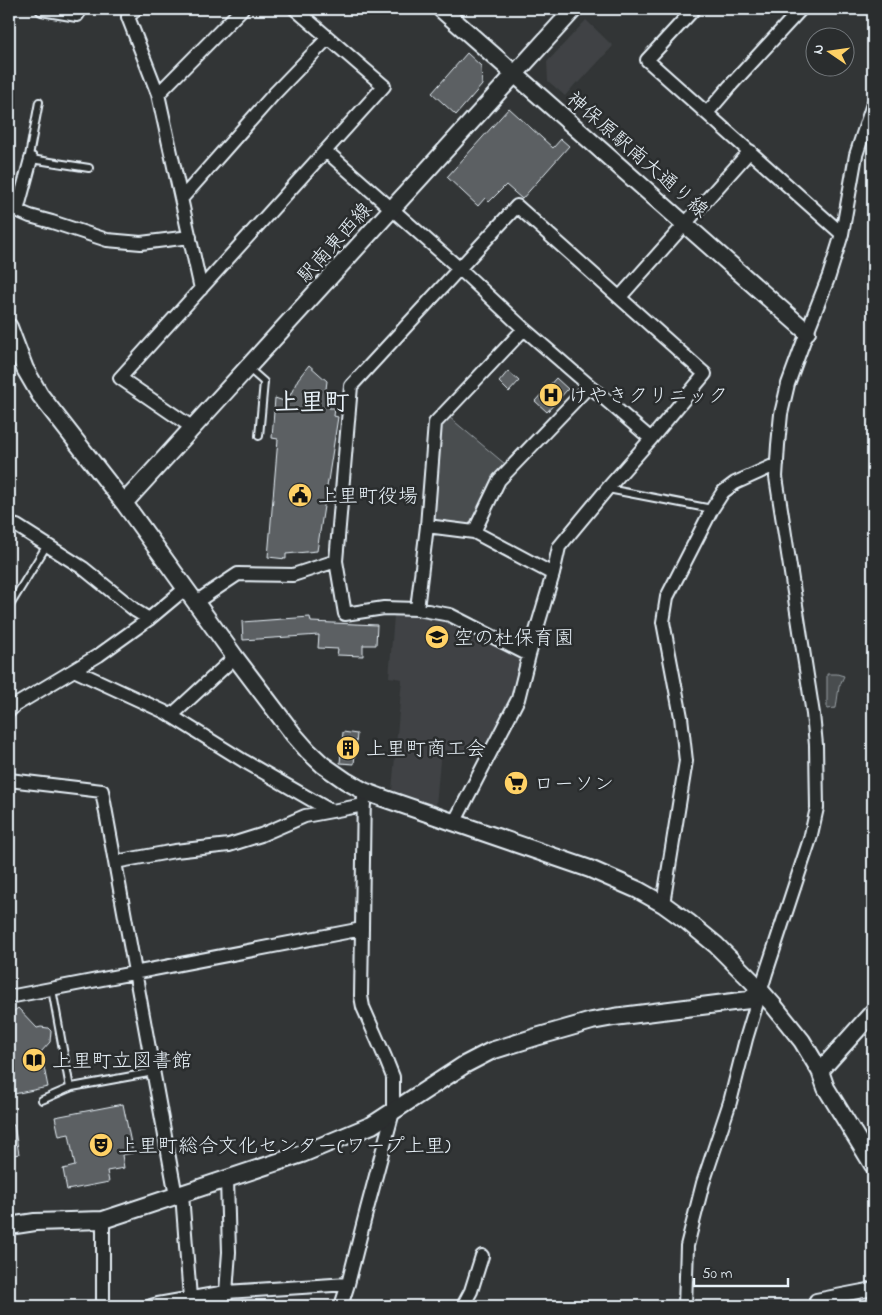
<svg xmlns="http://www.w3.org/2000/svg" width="882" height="1315" viewBox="0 0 882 1315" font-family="'Indie Flower','Klee One',sans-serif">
<rect width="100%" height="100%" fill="#323536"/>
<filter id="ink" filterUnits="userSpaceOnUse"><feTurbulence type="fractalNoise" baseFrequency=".02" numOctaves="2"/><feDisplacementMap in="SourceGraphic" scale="10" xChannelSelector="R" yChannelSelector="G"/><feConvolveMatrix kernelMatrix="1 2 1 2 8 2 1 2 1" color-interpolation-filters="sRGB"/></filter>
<g filter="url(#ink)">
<path fill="#3f4244" d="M586 20 613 46 579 83 577 82 565 96 548 81 547 62Z
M394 615 446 619 519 656 522 661 513 693 483 755 441 750 436 806 392 790 402 679 389 677Z
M873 1293V1306H755L756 1301 814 1298Z"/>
<path fill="#494d4f" stroke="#989fa4" d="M449 417 505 464 471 526 435 524 431 518 441 425Z
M827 674H837L844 676 839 687 836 708 827 709Z"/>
<path fill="#5c6063" stroke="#e8f1f8" d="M467 53 481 66 482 85 456 115 432 93Z
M509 108 553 148 561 139 569 146 522 199 506 185 489 202 485 198 478 206 447 177Z
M309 365 327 381 326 389 330 399 329 408H335L334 416 338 417 317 551 286 554V559L268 557 278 439 272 438 275 398 287 402 298 379Z
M508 371 519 381 509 392 499 382Z
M556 378 568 389 547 412 535 401Z
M310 617 311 622 377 625 376 645H363V656L337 655 338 649 318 648 319 635 243 640 242 622Z
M343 732 357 734 354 764 340 763Z
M18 1008 37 1028 41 1027 48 1028 51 1031 50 1042 41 1052 48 1087 9 1095V1015Z
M123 1104 133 1153 122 1155 124 1168 107 1171 109 1182 67 1190 63 1169 75 1166 69 1134 59 1136 55 1117Z
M9 1125H14L19 1154 9 1156Z"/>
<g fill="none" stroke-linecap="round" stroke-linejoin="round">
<g stroke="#e8f1f8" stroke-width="10">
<path id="service" d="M39 102 29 156 31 159 89 168
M248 368 264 382 259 436
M608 489 712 509
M9 607 47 545
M52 989 70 1088
M42 1100 72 1087 154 1072"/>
</g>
<g stroke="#e8f1f8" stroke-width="16">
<path id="minor" d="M42 9 77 15 81 9
M136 9 128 17 158 94 201 289
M694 9 647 60 842 234
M158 94 242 9
M707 113 730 86 801 9
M326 151 460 269 524 329 651 439
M182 198 274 94 328 38
M9 207 30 216 52 222 107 240 141 243 190 237
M17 211 31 159
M620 297 750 151
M193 428 120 378 384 86 295 9
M9 524 17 526 83 568 136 611 149 619
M427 526 474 532 553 574
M474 532 499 480 589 386
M196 602 238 574 293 575 336 561
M417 609 427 526 435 423 524 329
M74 670 165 712 244 761 331 811
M9 711 14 706 99 655 149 619 186 588
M171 716 235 657
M9 780 102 791 176 1196
M454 823 518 699 529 655 553 574 559 547 607 489 651 439 705 374 517 206 351 386 336 561 345 614 384 608 417 609 450 615 529 655
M115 862 175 851 229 845 261 835 305 816 364 805
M663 904 686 761 681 717 663 622 667 597 712 509 723 492 735 483 777 464
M9 997 362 929
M182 1194 190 1298
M816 1300 873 1289
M103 1306V1220
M151 1306 158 1304 226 1292 348 1284
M225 1306 229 1252 227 1179
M341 1306 348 1284 367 1209 393 1112V1077L385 1057 363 1007 361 996 364 791
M463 1306 471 1291 482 1256
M685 1306 687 1246 703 1183 730 1102 746 1039 766 973 810 839 817 808 816 745 813 714 778 490 776 477 778 445 781 414 788 384 807 332 829 276 842 234 856 155 873 104"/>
</g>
<g stroke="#e8f1f8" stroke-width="20">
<path id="tertiary" d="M441 9 807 332
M9 327 25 369 40 395 124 503 235 657 294 735 308 751 323 765 346 781 364 791 380 797 590 869 638 890 663 904 688 922 716 945 752 981 774 1006 802 1041 820 1071 826 1088 873 1165
M124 503 574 9
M820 1071 873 1012
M9 1226 35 1222 103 1220 302 1154 372 1125 464 1065 491 1051 536 1037 592 1021 614 1017 749 1000 761 991"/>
</g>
<use href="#service" stroke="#2a2d2e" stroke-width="6"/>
<use href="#minor" stroke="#2a2d2e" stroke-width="12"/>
<use href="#tertiary" stroke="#2a2d2e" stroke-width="16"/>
</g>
</g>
<defs>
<g id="hospital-disc" transform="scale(1.25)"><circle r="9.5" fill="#ffd166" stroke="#2a2d2e"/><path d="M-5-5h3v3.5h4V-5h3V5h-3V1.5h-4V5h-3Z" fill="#111"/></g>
<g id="civic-disc" transform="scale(1.25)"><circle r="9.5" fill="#ffd166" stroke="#2a2d2e"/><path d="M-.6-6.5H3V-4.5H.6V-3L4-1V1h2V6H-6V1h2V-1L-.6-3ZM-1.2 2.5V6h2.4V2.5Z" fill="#111"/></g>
<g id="school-disc" transform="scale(1.25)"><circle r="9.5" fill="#ffd166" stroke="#2a2d2e"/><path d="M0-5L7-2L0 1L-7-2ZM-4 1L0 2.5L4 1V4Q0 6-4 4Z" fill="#111"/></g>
<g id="building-disc" transform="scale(1.25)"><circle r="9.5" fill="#ffd166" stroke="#2a2d2e"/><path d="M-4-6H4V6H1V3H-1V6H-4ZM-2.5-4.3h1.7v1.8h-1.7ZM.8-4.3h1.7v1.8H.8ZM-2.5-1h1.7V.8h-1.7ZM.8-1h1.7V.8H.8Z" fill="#111"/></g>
<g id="supermarket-disc" transform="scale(1.25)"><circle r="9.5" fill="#ffd166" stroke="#2a2d2e"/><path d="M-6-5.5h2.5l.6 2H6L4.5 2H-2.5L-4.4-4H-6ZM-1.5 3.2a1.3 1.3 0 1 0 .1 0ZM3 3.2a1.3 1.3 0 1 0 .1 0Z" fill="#111"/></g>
<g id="library-disc" transform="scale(1.25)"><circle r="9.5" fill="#ffd166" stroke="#2a2d2e"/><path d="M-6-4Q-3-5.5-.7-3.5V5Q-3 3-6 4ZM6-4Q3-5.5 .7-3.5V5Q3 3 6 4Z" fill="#111"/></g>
<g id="theatre-disc" transform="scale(1.25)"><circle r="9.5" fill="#ffd166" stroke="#2a2d2e"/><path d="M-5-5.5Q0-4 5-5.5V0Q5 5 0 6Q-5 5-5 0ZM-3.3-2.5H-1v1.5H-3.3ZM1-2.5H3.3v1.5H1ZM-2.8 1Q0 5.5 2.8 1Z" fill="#111"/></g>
</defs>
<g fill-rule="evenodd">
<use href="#hospital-disc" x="551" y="395"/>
<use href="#civic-disc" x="300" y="495"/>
<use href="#school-disc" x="437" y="637"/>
<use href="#building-disc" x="348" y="748"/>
<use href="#supermarket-disc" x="516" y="783"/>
<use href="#library-disc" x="34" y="1060"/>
<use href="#theatre-disc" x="101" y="1145"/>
</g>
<g text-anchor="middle" stroke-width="5" stroke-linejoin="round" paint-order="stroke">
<g font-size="20" fill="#e8f1f8" stroke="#2a2d2e">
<text transform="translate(638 154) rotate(41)" y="7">神保原駅南大通り線</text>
<text transform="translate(334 242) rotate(-48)" y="7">駅南東西線</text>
</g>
<g font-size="20" fill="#e8f1f8" stroke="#2a2d2e" text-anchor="start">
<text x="568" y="402">けやきクリニック</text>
<text x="318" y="502">上里町役場</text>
<text x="454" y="644">空の杜保育園</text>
<text x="366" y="755">上里町商工会</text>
<text x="534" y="790">ローソン</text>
<text x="52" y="1067">上里町立図書館</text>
<text x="118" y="1152">上里町総合文化センター(ワープ上里)</text>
</g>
<g font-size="25" font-weight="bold" fill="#e8f1f8" stroke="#2a2d2e">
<text x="312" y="410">上里町</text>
</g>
</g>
<rect width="882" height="1315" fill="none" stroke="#2a2d2e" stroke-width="30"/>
<rect x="15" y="15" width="852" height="1285" fill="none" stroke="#e8f1f8" stroke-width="2" filter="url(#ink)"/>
<g transform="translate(830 52) rotate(283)"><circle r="24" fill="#2a2d2e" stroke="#767b7f"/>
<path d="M0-4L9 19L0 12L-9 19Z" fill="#ffd166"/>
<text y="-8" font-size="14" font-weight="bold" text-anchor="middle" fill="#e8f1f8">N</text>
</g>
<path d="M694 1278v8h94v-8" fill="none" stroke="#e8f1f8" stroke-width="2.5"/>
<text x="702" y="1278" font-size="15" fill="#e8f1f8" stroke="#2a2d2e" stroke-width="4" paint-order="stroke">50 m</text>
</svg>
